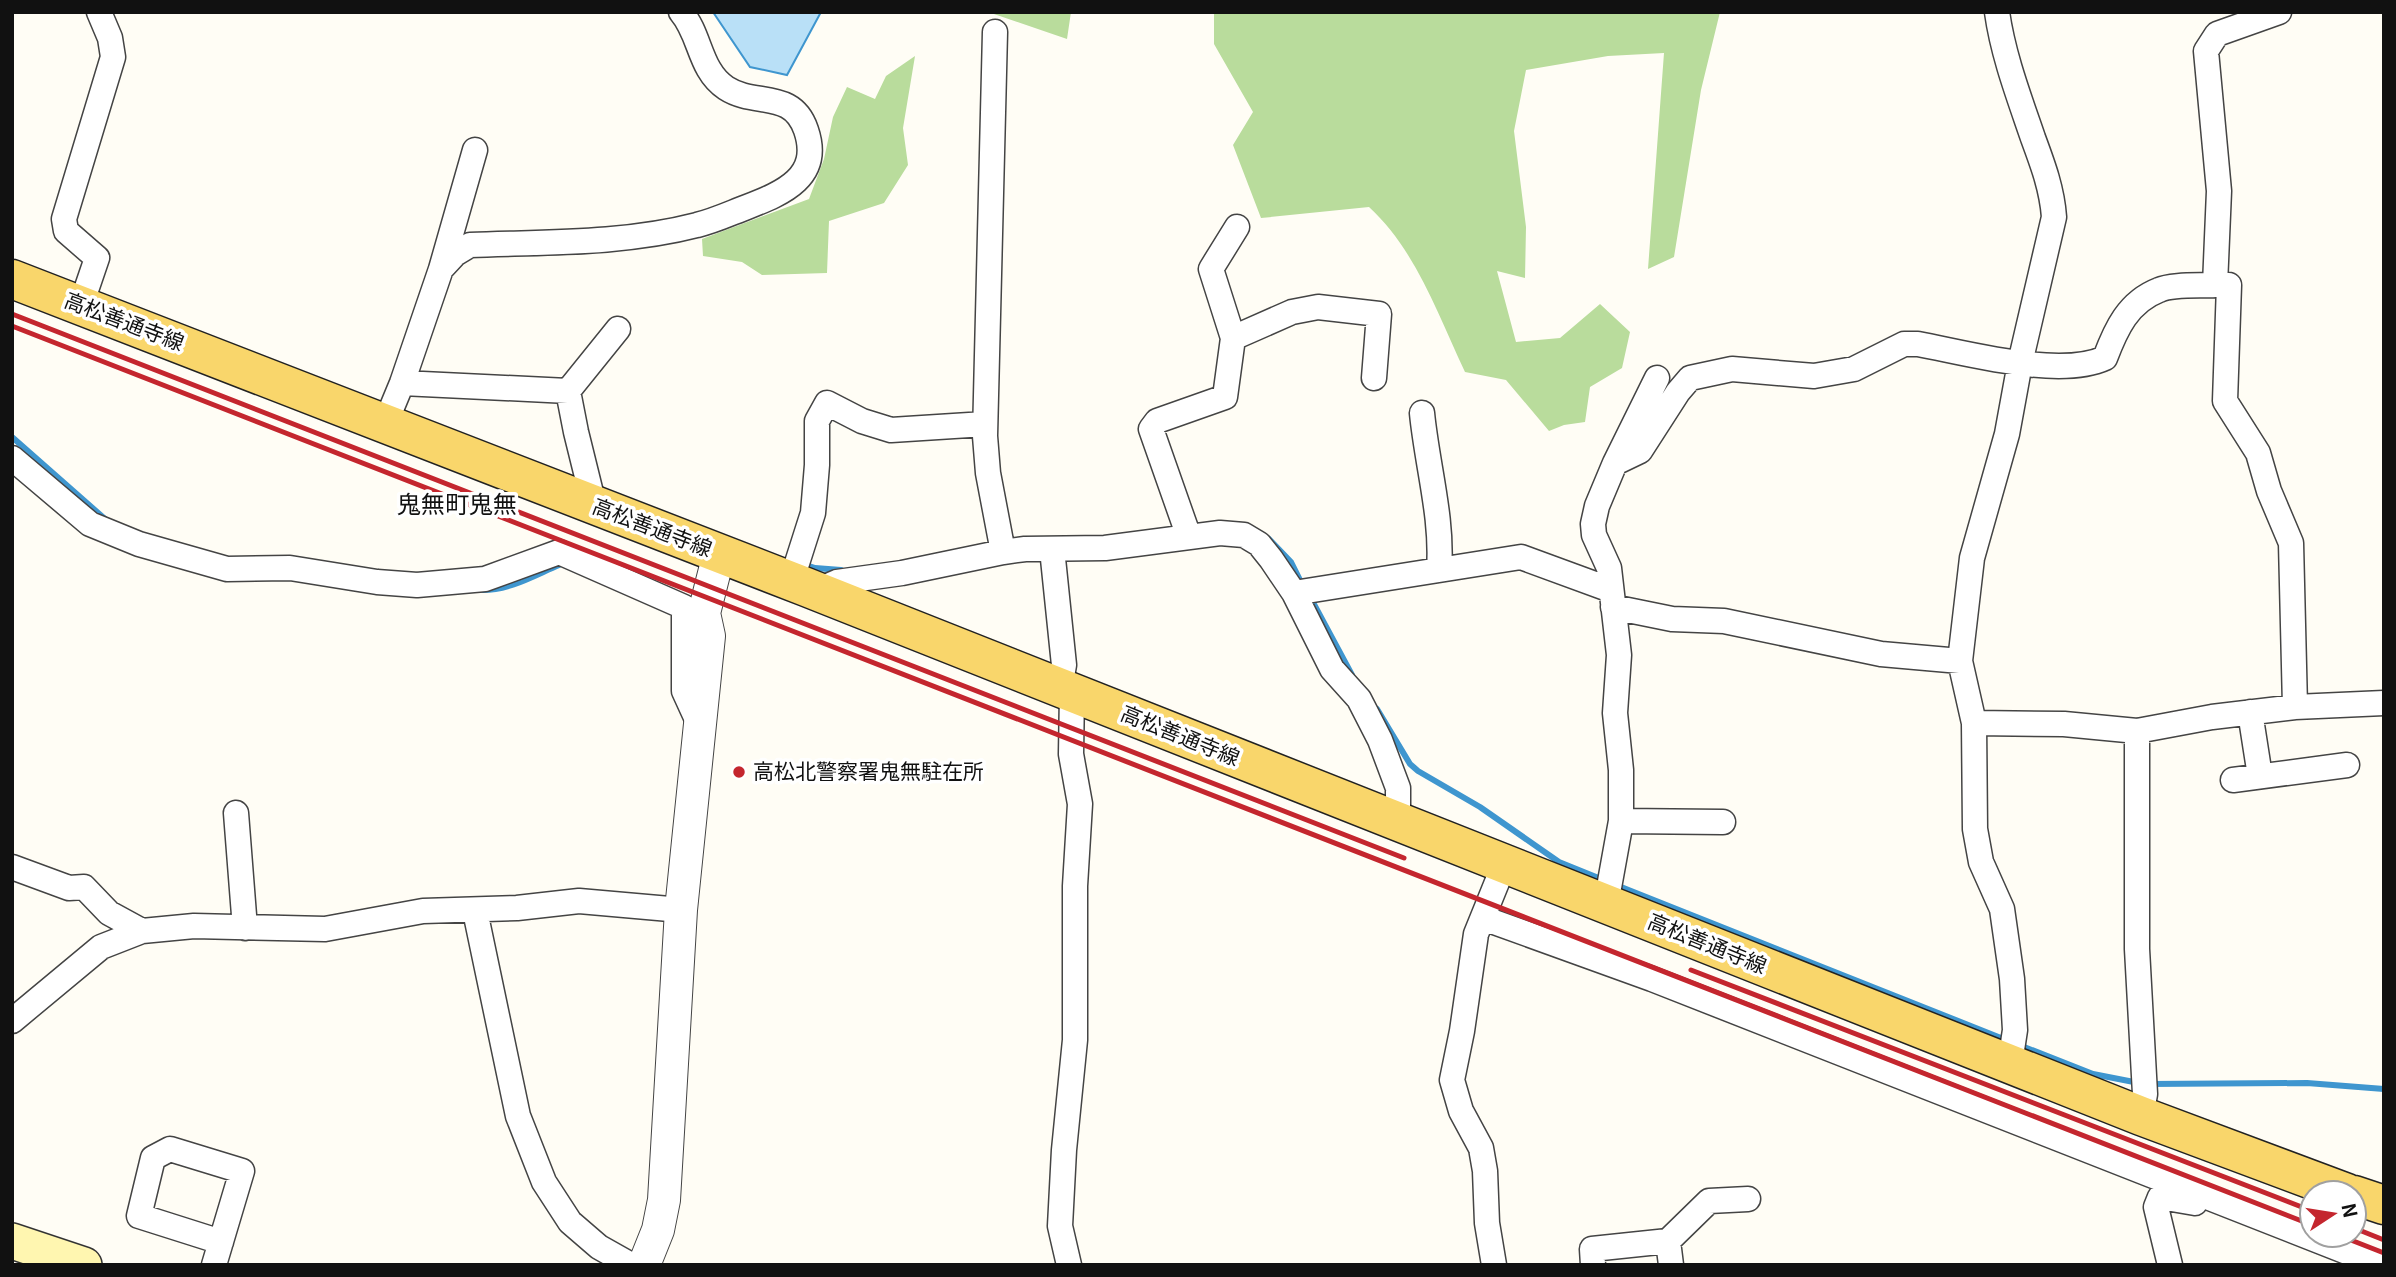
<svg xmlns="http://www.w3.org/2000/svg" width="2396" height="1277" viewBox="0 0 2396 1277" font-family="Georgia,'Noto Sans JP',serif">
<rect width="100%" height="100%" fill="#fffdf5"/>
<path fill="#b9dc9c" d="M990 12H1071L1067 39 991 13Z
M1214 12H1720L1701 90 1674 257 1648 269 1664 53 1608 56 1526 70 1514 131 1526 227 1525 278 1497 271 1516 342 1560 338 1600 304 1630 332 1622 368 1590 387 1585 422 1564 425 1549 431 1506 380 1465 372C1438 315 1416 250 1369 207L1261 218 1233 145 1253 112 1214 44Z
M915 56 903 128 908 165 884 203 829 221 827 273 762 275 742 262 703 256 702 239 809 199 824 159 833 117 847 87 875 99 886 76Z"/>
<path fill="#b9e0f7" stroke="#3f96cf" stroke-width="2" d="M713 12H821L787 75 750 67Z"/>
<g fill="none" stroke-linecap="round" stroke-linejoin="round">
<path stroke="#3f96cf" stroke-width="6" d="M12 437 105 519
M1269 539 1291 562 1303 586
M803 564 815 568 841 570
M483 590C510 590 535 575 559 565
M1309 595 1352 675
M1377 709 1410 764 1418 771 1480 807 1559 862 1606 881
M1616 885 2006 1040
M2019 1045 2093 1074 2139 1083
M2149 1084 2307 1083 2384 1089"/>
<g stroke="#444" stroke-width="27">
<path id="minor" d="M1997 12C2003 55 2019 97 2033 138 2043 165 2052 189 2054 217L2020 363 2007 434 1972 558 1960 661 1974 723 1975 829 1981 862 2002 909 2012 979 2015 1030 2010 1063
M2279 12 2217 34 2206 51 2219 191 2215 285H2229L2225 401 2258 453 2269 491 2291 543 2295 707
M995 32 985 436 988 473 1003 552
M441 269 475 150
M81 305 97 258 66 231 64 219 113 57 110 38 99 12
M1233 338 1292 312 1318 307 1379 314 1374 378
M402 383 568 391 576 432 594 505
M568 391 618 329
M1422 413C1427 465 1443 518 1439 570
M385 424 402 383 441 269 455 254 470 245C545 242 624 244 697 225 714 221 731 213 747 207 783 193 822 177 806 130 792 89 755 107 726 88 699 70 701 35 681 12
M12 458 90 524 139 544 227 569 290 568 377 582 417 585 485 579 559 552 684 607V691L700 726
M1615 463 1640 451 1678 392 1690 378 1732 369 1814 376 1854 369 1904 344H1918C1967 353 2060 379 2105 358 2116 329 2128 302 2159 290 2172 284 2200 286 2215 285
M1189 537 1151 429 1157 421 1225 397 1233 338 1211 269 1237 227
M1052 549 1064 665 1060 688
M791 582 813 513 817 465V421L827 403 862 421 891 430 985 424
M816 591 837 582 902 573 1003 552 1025 549 1105 548 1220 533 1244 535 1259 544 1271 559 1294 593 1332 669 1359 699 1380 740 1398 788V822
M1294 593 1521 557 1611 590
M1613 607 1672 619 1724 621 1881 654 1960 661
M2250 712 2260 776
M1974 723 2064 724 2137 731 2212 717 2295 707 2384 703
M2137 731V949L2145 1094 2141 1116
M2233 780 2347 765
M236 813 245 928
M1621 821 1723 822
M12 867 69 888 84 887 109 913 142 931
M1606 904 1621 821V770L1615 713 1619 655 1609 568 1594 535 1593 524 1597 506 1615 463 1657 378
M475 911 518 1116 544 1182 570 1222 599 1247 631 1265
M1483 918 1652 979 2380 1265
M12 1021 101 947 142 931 194 926 325 929 423 911 517 908 579 901 681 910
M214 1265 242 1171 170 1149 153 1158 139 1216 221 1242
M1069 1265 1060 1226 1064 1150 1075 1040V886L1080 804 1071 754 1072 693
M1494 1265 1487 1223 1485 1171 1481 1148 1461 1111 1452 1080 1462 1031 1476 934 1504 865
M1593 1265 1592 1249 1668 1241
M1671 1265 1668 1241 1709 1201 1748 1199
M2170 1265 2156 1207 2160 1197 2195 1203"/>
</g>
<g stroke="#444" stroke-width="34">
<path id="tertiary" d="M644 1265 658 1230 664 1200 681 910 709 636 704 613 719 554"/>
</g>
<g stroke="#333" stroke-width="38">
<path id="secondary" d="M12 1241 84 1265"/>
</g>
<g stroke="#222" stroke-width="41">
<path id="primary" d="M12 279 806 587 2141 1116 2347 1193
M2354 1195 2384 1205"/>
</g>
<use href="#minor" stroke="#fff" stroke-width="24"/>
<use href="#tertiary" stroke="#fff" stroke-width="32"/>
<use href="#secondary" stroke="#fff6b0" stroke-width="35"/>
<use href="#primary" stroke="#f9d66b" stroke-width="38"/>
<path stroke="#c4262e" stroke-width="5" d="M12 314 1404 858
M12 326 2312 1225
M1691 970 2312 1211
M2354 1228 2384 1240
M2338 1235 2384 1253"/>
</g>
<circle fill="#c4262e" stroke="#fff" stroke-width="2.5" cx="739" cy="772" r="7"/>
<g text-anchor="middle" stroke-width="7" stroke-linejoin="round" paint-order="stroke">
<g font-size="21" fill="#111" stroke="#fff">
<text transform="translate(124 322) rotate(21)" y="7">高松善通寺線</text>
<text transform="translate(652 528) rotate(21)" y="7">高松善通寺線</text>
<text transform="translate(1180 736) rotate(22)" y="7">高松善通寺線</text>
<text transform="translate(1707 944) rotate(22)" y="7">高松善通寺線</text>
</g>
<g font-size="21" fill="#111" stroke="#fff" text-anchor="start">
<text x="753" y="779">高松北警察署鬼無駐在所</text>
</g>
<g font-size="24" fill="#111" stroke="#fff">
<text x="457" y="513">鬼無町鬼無</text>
</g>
</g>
<rect width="2396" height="1277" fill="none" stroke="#111111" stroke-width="28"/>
<g transform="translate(2333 1214) rotate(78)"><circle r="33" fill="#ffffff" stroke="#a0a0a0" stroke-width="2"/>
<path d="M0-5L12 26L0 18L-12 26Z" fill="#c4262e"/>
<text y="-10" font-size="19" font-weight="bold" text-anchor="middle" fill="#111111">N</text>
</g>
</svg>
